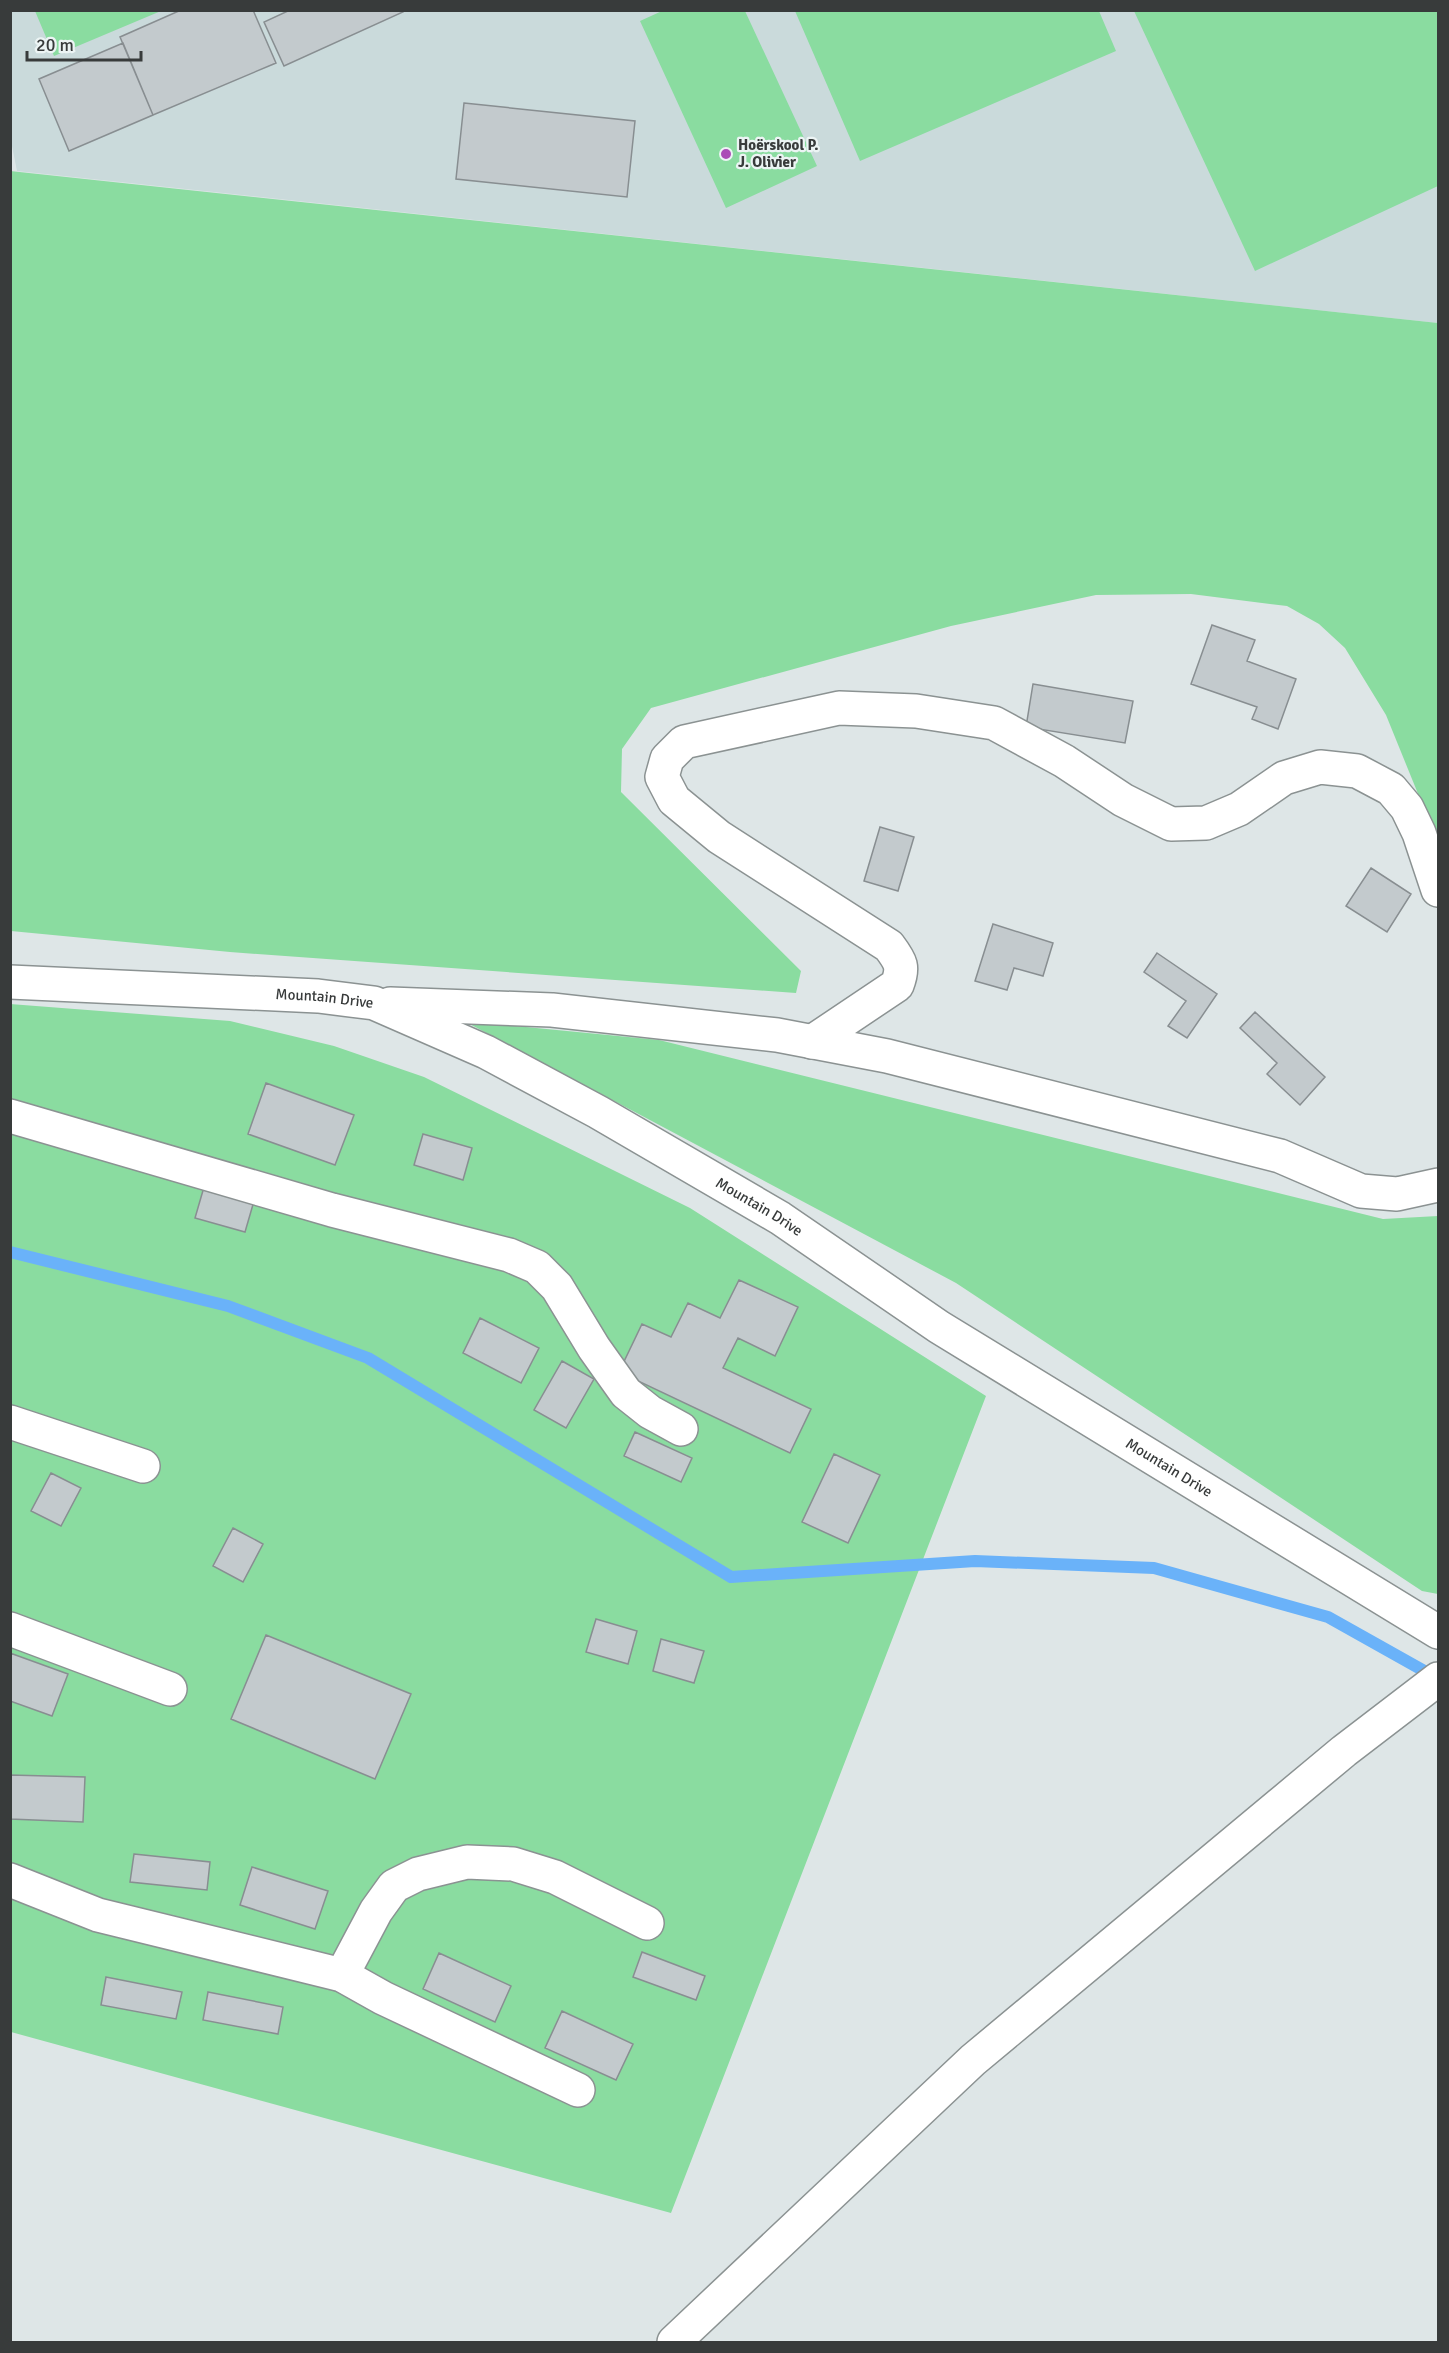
<svg xmlns="http://www.w3.org/2000/svg" width="1449" height="2353" viewBox="0 0 1449 2353" font-family="Signika,sans-serif">
<rect width="100%" height="100%" fill="#dee6e7"/>
<path fill="#cadadb" d="M10 11H1438V323L17 171 10 136Z"/>
<path fill="#8adca0" d="M35 11H161L54 56Z
M662 11H745L817 166 726 208 640 21Z
M795 11H1099L1116 51 860 161Z
M1134 11H1438V186L1255 271Z
M10 171 1438 323V843L1386 715 1345 648 1319 624 1287 606 1191 594 1096 595 951 626 651 708 622 749 621 792 801 971 796 993 230 952 11 931Z
M10 1004 230 1021 334 1046 424 1077 690 1208 986 1396 671 2213 11 2032Z
M464 1021 659 1040 1383 1219 1438 1216V1594L1422 1591 956 1283Z"/>
<g fill="none" stroke-linecap="round" stroke-linejoin="round">
<path stroke="#6ab2f9" stroke-width="12" d="M10 1252 228 1306 368 1358 731 1577 975 1561 1154 1568 1328 1617 1435 1677"/>
</g>
<path fill="#c3cacd" stroke="#888e91" stroke-width="1.5" d="M181 10H253L276 63 153 115 120 37Z
M290 10H402L403 12 284 66 264 22Z
M123 43 153 115 69 151 39 79Z
M464 103 635 121 627 197 456 179Z
M1212 625 1255 640 1247 661 1296 679 1278 729 1252 719 1257 707 1191 684Z
M1033 684 1133 701 1125 743 1026 727Z
M880 827 914 837 898 891 864 881Z
M1371 868 1411 894 1387 932 1346 906Z
M993 924 1053 943 1043 976 1014 968 1007 990 975 981Z
M1157 953 1217 994 1187 1038 1168 1026 1186 1001 1144 972Z
M1255 1012 1325 1077 1300 1105 1267 1074 1277 1063 1240 1028Z
M266 1083 354 1115 335 1165 248 1134Z
M423 1134 472 1148 463 1180 414 1165Z
M204 1187 254 1201 245 1232 195 1218Z
M739 1280 798 1307 775 1356 738 1338 723 1368 811 1409 790 1453 619 1372 642 1324 671 1337 688 1303 720 1318Z
M480 1318 539 1348 521 1383 463 1353Z
M562 1361 594 1379 566 1428 534 1410Z
M635 1432 692 1458 681 1482 624 1456Z
M834 1454 880 1475 848 1543 802 1522Z
M51 1473 81 1488 61 1526 31 1511Z
M233 1528 263 1544 243 1582 213 1566Z
M596 1619 637 1631 628 1664 586 1652Z
M266 1635 411 1694 375 1779 231 1719Z
M661 1639 704 1651 694 1683 653 1671Z
M10 1653 68 1674 52 1716 10 1701Z
M10 1775 85 1777 83 1822 10 1819Z
M134 1854 210 1862 207 1890 130 1882Z
M252 1867 328 1891 315 1929 240 1905Z
M642 1952 705 1976 696 2000 633 1977Z
M439 1953 511 1986 495 2022 423 1989Z
M106 1977 182 1992 176 2019 101 2005Z
M208 1992 283 2007 278 2034 203 2020Z
M562 2011 633 2044 616 2080 545 2048Z"/>
<g fill="none" stroke-linecap="round" stroke-linejoin="round">
<g stroke="#8b9292" stroke-width="36">
<g id="minor">
<path id="s1" d="M10 982 318 996 374 1003 486 1052 598 1112 780 1218 939 1327 1438 1632"/>
<path d="M390 1004 552 1010 777 1035 887 1056 1280 1156 1361 1191 1397 1194 1438 1185"/>
<path d="M812 1042 897 985C904 967 901 962 889 946L719 837 674 800 662 777 667 759 684 742 839 708 916 711 994 723 1064 761 1123 800 1171 824 1206 823 1239 809 1284 778 1320 767 1357 771 1391 789 1407 808 1419 833 1438 890"/>
<path d="M10 1116 332 1210 509 1255 537 1267 557 1287 594 1348 626 1393 650 1412 681 1429"/>
<path d="M10 1422 143 1466"/>
<path d="M10 1629 170 1689"/>
<path d="M10 1880 98 1915 342 1975 383 1998 578 2090"/>
<path d="M342 1975 376 1911 394 1886 418 1874 467 1862 513 1864 555 1877 647 1923"/>
</g>
</g>
<g stroke="#8b9292" stroke-width="36">
<path id="highway" d="M674 2342 973 2060 1344 1751 1438 1679"/>
</g>
<use href="#minor" stroke="#fff" stroke-width="33"/>
<use href="#highway" stroke="#fff" stroke-width="33"/>
</g>
<circle fill="#ab4db7" stroke="#ecf4f4" stroke-width="2" cx="726" cy="154" r="6"/>
<g text-anchor="middle" stroke-width="4.5" stroke-linejoin="round" paint-order="stroke">
<g font-size="15" font-weight="bold" fill="#383b3b" stroke="#ecf4f4" text-anchor="start">
<text x="738" y="150">Hoërskool P.<tspan x="738" dy="17">J. Olivier</tspan></text>
</g>
<g font-size="15" fill="#383b3b" stroke="#ecf4f4">
<text dy="5" stroke="none"><textPath href="#s1" startOffset="315">Mountain Drive</textPath></text>
<text dy="5" stroke="none"><textPath href="#s1" startOffset="801">Mountain Drive</textPath></text>
<text dy="5" stroke="none"><textPath href="#s1" startOffset="1287">Mountain Drive</textPath></text>
</g>
</g>
<rect width="1449" height="2353" fill="none" stroke="#383b3b" stroke-width="24"/>
<path d="M27 51v9h114v-9" fill="none" stroke="#383b3b" stroke-width="3"/>
<text x="36" y="51" font-size="18" fill="#383b3b" stroke="#ecf4f4" stroke-width="4.5" paint-order="stroke">20 m</text>
</svg>
